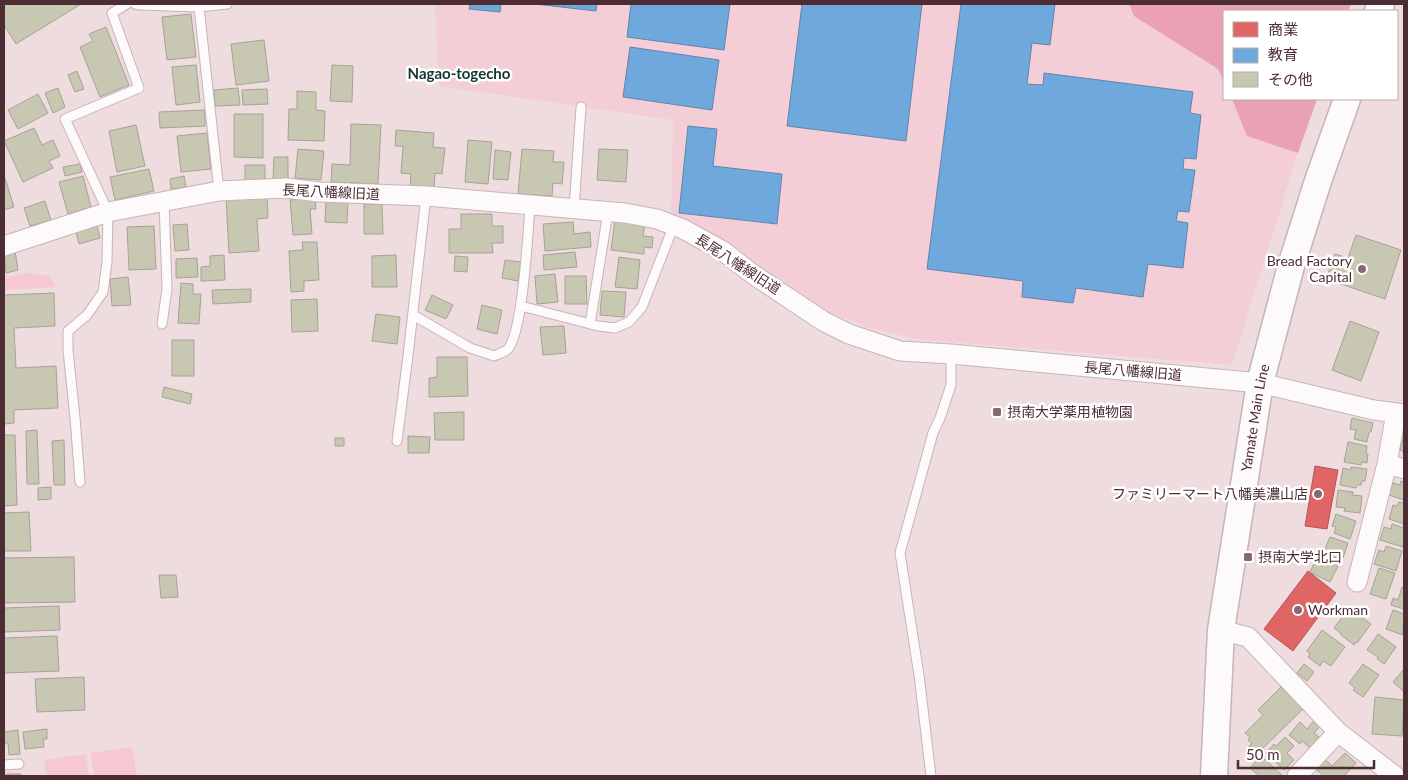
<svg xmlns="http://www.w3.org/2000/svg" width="1408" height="780" viewBox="0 0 1408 780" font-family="Lato,'Noto Sans JP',sans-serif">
<rect width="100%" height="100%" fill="#eedcdf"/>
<path fill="#f4ced6" d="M435 4H1129L1134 16 1218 69 1224 82V99H1232L1247 136 1298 153 1232 365 915 339 866 327 825 310 727 246 671 219 673 120 439 86Z"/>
<path fill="#f6c8d2" d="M4 269 6 278 27 273 50 276 55 287 4 290Z
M132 747 137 776H94L91 753Z
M86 754 89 776H47L44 760Z"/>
<path fill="#eaa1b4" d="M1129 4H1351L1348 11H1224V82L1218 69 1134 16Z
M1232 99H1317L1298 153 1247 136Z"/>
<path fill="#e06666" stroke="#b45557" d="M1315 466 1338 470 1327 529 1305 526Z
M1308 571 1336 593 1293 651 1264 629Z"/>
<path fill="#6fa8dc" stroke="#6583aa" d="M470 4H501L500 12 469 9Z
M535 4H597L596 11Z
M631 4H730L724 50 627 37Z
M802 4H922L906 141 787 126Z
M961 4H1055L1050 45 1032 43 1027 84 1043 85 1044 73 1193 92 1190 113 1201 115 1196 159 1184 158 1183 169 1195 170 1189 212 1178 211 1176 221 1188 223 1183 268 1148 264 1143 297 1076 288 1073 303 1022 297 1023 281 927 269Z
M630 47 719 60 712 110 623 97Z
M688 126 717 129 713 166 782 174 777 224 679 213Z"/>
<path fill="#c8c7b2" stroke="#a6a297" d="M4 4H81L16 44 4 25Z
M191 14 196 57 167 60 162 17Z
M106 27 129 85 100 97 80 47 93 41 89 34Z
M264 40 269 81 236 85 231 44Z
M196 65 200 102 176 105 172 67Z
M332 65 353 66 352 102 330 101Z
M77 71 84 89 75 92 68 75Z
M58 88 65 107 53 113 45 93Z
M238 88 240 105 215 106 214 90Z
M267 89 268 104 243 105 242 90Z
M297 91 316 92V110L325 111 324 141 288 140 289 109H297Z
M38 94 48 113 18 129 8 110Z
M205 110V126L160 128 159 112Z
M234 114H263V158L234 157Z
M351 124 381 125 378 184 331 182 332 164 350 165Z
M136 125 145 166 117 172 109 131Z
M34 128 42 145 53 140 60 156 49 161 53 168 23 182 4 141Z
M396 130 434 133 433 147 445 148 442 174 435 173 434 189 410 187 411 174 401 173 403 146H395Z
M207 133 211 169 181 172 177 136Z
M468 140 492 142 488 184 465 182Z
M298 149 324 151 321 180 295 178Z
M522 149 554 151 553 162H564L562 184 553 183 552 196 518 194Z
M599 149 628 150 626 182 597 180Z
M495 150 511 152 508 180 493 179Z
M274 157H288V180L273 179Z
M80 164 82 172 65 176 63 167Z
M245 165H265V182H245Z
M149 169 154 191 115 200 110 177Z
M4 175 14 207 4 210Z
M83 176 91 207 68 214 59 182Z
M184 176 186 187 171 189 170 179Z
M267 195 268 218 257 219 259 251 229 253 226 198Z
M315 198 316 209H310L312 234 293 235 290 200Z
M326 199 348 200 347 223 325 222Z
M45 201 51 220 30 226 24 208Z
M364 204H382L383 234H364Z
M461 214H492V226H503V243H492L493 253H449V229H461Z
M615 220 645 224 643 236 653 237 652 248 644 247V254L611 250Z
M573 222 574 234 590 232 591 247 545 251 543 224Z
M187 224 189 250 175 251 173 225Z
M97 226 100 238 79 244 76 232Z
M154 226 156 269 129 270 127 227Z
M1356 235 1401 250 1385 299 1326 279 1335 254 1348 258Z
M302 242H317L319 280 304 281V291L291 292 289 251 303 250Z
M15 251 18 270 6 273 4 254Z
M575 252 577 267 544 270 543 255Z
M224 255 225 280 201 281V267L210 266V256Z
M396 255 397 287H372V256Z
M455 256 468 257 467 272 454 271Z
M619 257 640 260 637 289 615 287Z
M197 258 198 277 176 278V259Z
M505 260 521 262 518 281 502 278Z
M555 274 558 302 537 304 535 276Z
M565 276H586L587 304H565Z
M128 277 131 305 112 306 110 279Z
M181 283 193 284V294H201L199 324 178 323Z
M251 289V302L213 304 212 290Z
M602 291 626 292 624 317 600 315Z
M54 293 55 326 14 328 16 368 56 366 58 408 14 410V423L4 424V295Z
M432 295 453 305 446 319 425 310Z
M317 299 318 331 292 332 291 300Z
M482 305 502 310 497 334 477 329Z
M376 314 400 317 397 344 372 341Z
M1350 321 1379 332 1361 381 1332 370Z
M564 326 566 353 543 355 540 327Z
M172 340H194V376H172Z
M437 357H467L468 396 429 397V378L437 377Z
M164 387 192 394 190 404 162 397Z
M464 412V440H435L434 413Z
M1352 418 1373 423 1371 432H1369L1367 442 1354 439 1356 430 1350 429Z
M37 430 39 484H27L26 431Z
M4 435H15L17 505 4 506Z
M1404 435V452L1400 450Z
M408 436 430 437 429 453H408Z
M335 438H344V446H335Z
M64 440 65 485H54L52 441Z
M1348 442 1367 446 1366 453 1368 454 1367 463 1362 462 1361 465 1344 462Z
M1351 467 1367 469 1365 481H1362L1361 485H1357L1356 488 1340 485 1343 468 1351 470Z
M1401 481 1404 482V500L1389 495 1393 483 1400 485Z
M51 487V499L38 500V488Z
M1338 490 1353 492 1352 495 1362 496 1360 513 1344 511 1345 508 1336 507Z
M1399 502 1404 503V524L1389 519 1393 505 1397 506Z
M29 512 31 551H4V513Z
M1336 514 1356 521 1350 539 1334 533 1336 527 1332 526Z
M1392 524 1404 528V542L1403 547 1380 540 1384 527 1391 529Z
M1330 537 1348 543 1343 558 1337 557 1336 558 1323 554Z
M1386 546 1402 551 1396 571 1374 564 1379 550 1384 552Z
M1318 556 1338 566 1330 582 1310 572Z
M74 557 75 602 4 603V558Z
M1379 568 1395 573 1386 599 1370 594Z
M159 575H176L178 597 161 598Z
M1402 587 1404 588V609L1391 605 1393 598 1398 600Z
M59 606 60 630 4 632V608Z
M1349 608 1371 624 1357 643 1356 642 1354 645 1340 634 1341 633 1334 628Z
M1393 610 1404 614 1403 635 1386 629Z
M1322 630 1345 647 1331 666 1323 661 1320 666 1308 657 1310 654 1307 651Z
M1378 634 1396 647 1384 664 1377 659 1378 657 1367 650Z
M57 636 59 671 4 673V638Z
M1304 664 1314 672 1307 681 1297 673Z
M1363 664 1379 675 1363 697 1353 690 1355 688 1349 683Z
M1404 669V692L1393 682Z
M84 677 85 710 37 712 35 679Z
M1281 687 1303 709 1257 754 1249 746 1252 744 1248 740 1250 737 1245 733 1263 715 1258 710Z
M1375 697 1404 700 1402 736 1372 734Z
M1317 717 1323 723 1314 733 1319 737 1310 748 1302 741 1300 744 1289 735 1300 722 1307 729Z
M47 729V739H43L44 747 25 749 23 732Z
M18 730 20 754 9 755 8 743H4V732Z
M1285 737 1294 746 1287 753 1294 760 1284 770 1266 753 1274 744 1276 746Z
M1345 753 1356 763 1344 776H1324L1314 768 1323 758 1332 766Z
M1261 756 1283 776H1259L1250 768Z
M6 774H21V776H6Z"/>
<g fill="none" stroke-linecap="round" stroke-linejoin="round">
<g stroke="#c9b3b7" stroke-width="11">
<path id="lane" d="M135 4 140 5 199 7 227 4
M199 7 219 191
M574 209 581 107
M521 306 598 326 615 328 629 322 642 307 674 225
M413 315 470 348 494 356C498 354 505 352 508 349 523 331 528 233 530 205
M162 324 167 289 164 201
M590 324 608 212
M397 441 408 356 426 196
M80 482 75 418 68 350V331L87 315 103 292 107 262 108 212 65 119 139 88 112 13 127 4
M4 765 19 764
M931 776 919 675 900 553 933 433 940 418 951 385V354"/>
</g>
<g stroke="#c9b3b7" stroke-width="21">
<path id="street" d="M4 246 108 212 219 191 286 188 319 192 426 196 625 213 657 219 683 229 723 251 751 273 823 321 849 334 900 351 951 354 1260 383 1374 410 1404 414
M1387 464 1404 469
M1357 582 1387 464 1396 413
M1221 630 1248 637 1338 732 1395 776
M1297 776 1338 732"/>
</g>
<g stroke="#c9b3b7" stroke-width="29">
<g id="secondary">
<path d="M1378 11 1381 4"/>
<path id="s1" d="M1214 776 1221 630 1260 383 1291 266 1318 181 1347 99"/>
</g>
</g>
<use href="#lane" stroke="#fcfafa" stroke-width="9"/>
<use href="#street" stroke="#fcfafa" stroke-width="19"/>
<use href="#secondary" stroke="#fcfafa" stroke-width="26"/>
</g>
<g fill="#856a70" stroke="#fff" stroke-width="2">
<circle cx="1362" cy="269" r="5"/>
<rect x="992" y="407" width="10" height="10" rx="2.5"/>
<circle cx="1318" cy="494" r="5"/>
<rect x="1243" y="552" width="10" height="10" rx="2.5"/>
<circle cx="1298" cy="610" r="5"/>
</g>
<g text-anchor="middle" stroke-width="5" stroke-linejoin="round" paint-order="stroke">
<g font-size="14" fill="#4d2d34" stroke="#fff">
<text transform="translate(331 192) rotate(3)" y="5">長尾八幡線旧道</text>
<text transform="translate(738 264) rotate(33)" y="5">長尾八幡線旧道</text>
<text transform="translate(1133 371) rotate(5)" y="5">長尾八幡線旧道</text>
<text dy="5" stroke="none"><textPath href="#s1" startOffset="361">Yamate Main Line</textPath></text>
</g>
<g font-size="14" fill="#4d2d34" stroke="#fff" text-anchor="start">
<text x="1352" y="266" text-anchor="end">Bread Factory<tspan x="1352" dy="16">Capital</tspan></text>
<text x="1007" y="417">摂南大学薬用植物園</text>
<text x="1308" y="499" text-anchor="end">ファミリーマート八幡美濃山店</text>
<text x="1258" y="562">摂南大学北口</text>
<text x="1308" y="615">Workman</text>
</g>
<g font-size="15" font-weight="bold" fill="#143632" stroke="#fff">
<text x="459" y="79">Nagao-togecho</text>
</g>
</g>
<rect width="1408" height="780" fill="none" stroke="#4d2d34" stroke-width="10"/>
<rect x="1223" y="10" width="175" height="90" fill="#ffffff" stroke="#b8abae"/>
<rect x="1233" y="22" width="25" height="15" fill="#e06666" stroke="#b8abae"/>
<text x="1268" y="35" font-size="15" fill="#4d2d34">商業</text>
<rect x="1233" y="48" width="25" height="15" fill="#6fa8dc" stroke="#b8abae"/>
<text x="1268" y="60" font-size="15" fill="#4d2d34">教育</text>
<rect x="1233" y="72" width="25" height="15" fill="#c8c7b2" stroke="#b8abae"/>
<text x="1268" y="85" font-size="15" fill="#4d2d34">その他</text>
<path d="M1238 760v8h136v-8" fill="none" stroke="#4d2d34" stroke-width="2.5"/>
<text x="1246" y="760" font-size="15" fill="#4d2d34" stroke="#ffffff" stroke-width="4" paint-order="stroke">50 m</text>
</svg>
